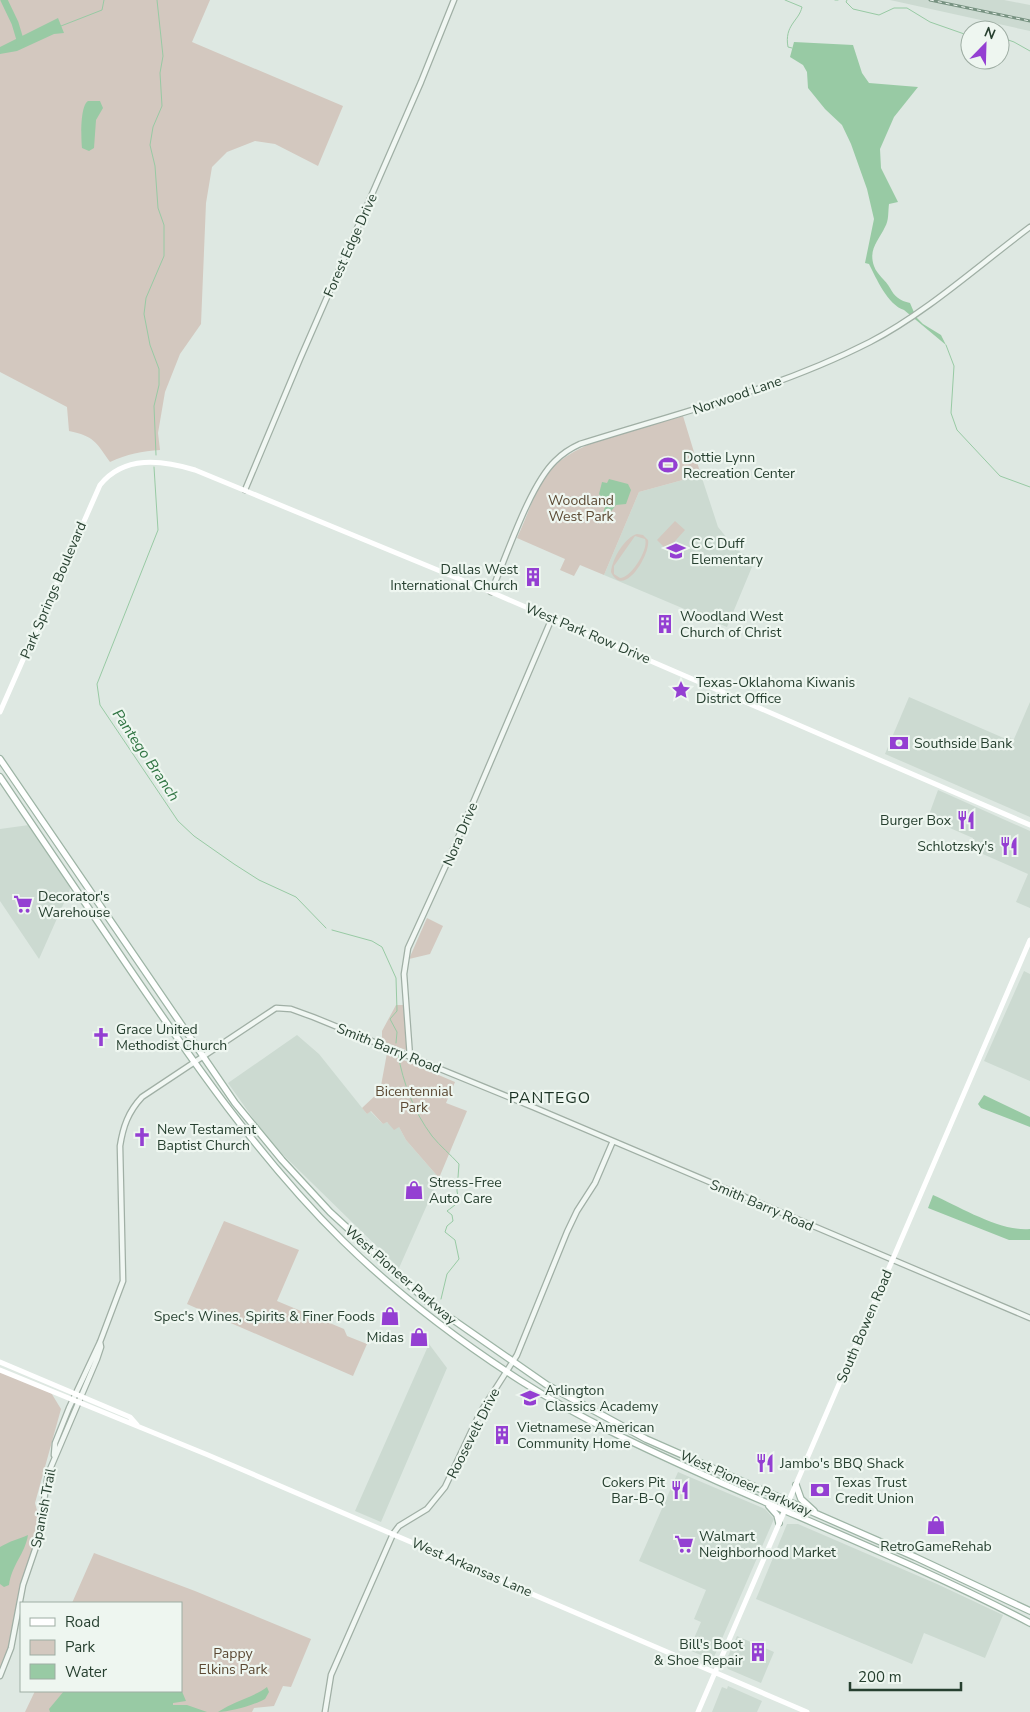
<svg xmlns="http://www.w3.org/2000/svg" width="1030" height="1712" viewBox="0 0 1030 1712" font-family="'Nunito Sans',sans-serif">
<rect width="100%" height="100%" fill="#dee8e2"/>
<path fill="#ccdad1" d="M890 0H1004L1030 5V31Z
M701 475 718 527 735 548 754 562 727 627 604 575 639 492Z
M909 697 1006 739 1008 737 1014 739 1030 702V817L885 754Z
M938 790 1030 831V908L1016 902 1028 874 969 848 973 838 936 822 931 816 930 812Z
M29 825 71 887 39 959 0 901V829Z
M1024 971 1030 974V1081L984 1061Z
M297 1035 319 1054 367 1114 370 1111 383 1124 386 1122 399 1127 406 1140 439 1178 399 1268 269 1141 228 1083Z
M429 1344 447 1368 381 1522 355 1511Z
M678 1472 765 1509 774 1519 714 1657 710 1659 689 1650 701 1622 694 1619 706 1590 639 1561Z
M787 1524H798L937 1584 1003 1615 985 1658 924 1633 912 1664 756 1599Z
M737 1636 774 1652 761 1683 728 1669 725 1663Z
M728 1686 762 1701 757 1712H712L722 1687 727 1689Z"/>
<path fill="#d3c8bf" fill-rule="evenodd" d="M0 0H210L192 42 343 106 318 166 275 144 255 141 227 152 212 167 206 203 201 324 180 354 165 392 158 433 160 450C142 451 127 454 110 462 96 442 94 436 69 431L67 407 0 372Z
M683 416 701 475 639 492 604 575 580 565 574 576 560 570 565 559 517 538C527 517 534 492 548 473 574 439 643 428 683 416Z
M675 521 685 530 667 550 657 540Z
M637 534 643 535 648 540C651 553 624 600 611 572 612 559 625 537 637 534ZM635 536 645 539C649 549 631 578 620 578L614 574V566Z
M427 918 443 926 430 954 409 959Z
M396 1005H406L408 1046 406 1050 382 1041V1031Z
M387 1053 455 1082 446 1103 467 1111 439 1178 406 1140 399 1127 394 1130 387 1122 383 1124 371 1111 367 1114 362 1108 380 1091Z
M224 1221 299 1250 277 1301 344 1329 347 1336 367 1344 353 1376 187 1304Z
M0 1370 50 1391 61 1409 35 1503 41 1525 17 1612 9 1653 0 1672Z
M94 1553 195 1591 311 1639 291 1687 283 1686 274 1706 254 1708 252 1712H25L35 1691H181V1603H72Z"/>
<path fill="#98caa4" d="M58 18 64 33 54 34 17 51 0 54V47Z
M794 42 853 45 862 73 869 83 918 87 894 117 880 149 881 168 898 202 889 204C888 211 889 221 885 227 879 240 868 249 874 266 877 275 886 280 890 288 894 296 900 301 910 303L916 317 923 324 941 335 946 345 904 310C888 305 876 278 869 264L865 263 874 219 867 189 851 144 842 125 825 109 808 88 807 72 803 65 790 57Z
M88 101H100L103 108 96 120 94 148 89 151 82 148C81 138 80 106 88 101Z
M609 479 628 484 631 490 626 504 616 505 609 514 603 513 605 507 595 502 597 496 601 497 599 494 602 482 607 483Z
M984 1095 1030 1117V1127L981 1108 978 1104Z
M933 1195C960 1207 1001 1232 1030 1229V1240H1009L928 1208Z
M28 1535C25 1554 12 1564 9 1585L4 1587 0 1584V1547C10 1541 19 1539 28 1535Z
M267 1687 269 1692 265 1699C254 1705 230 1712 218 1712 234 1701 252 1698 267 1687Z
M181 1689 186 1701 173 1703V1705H187L207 1712H50L49 1709 64 1691Z"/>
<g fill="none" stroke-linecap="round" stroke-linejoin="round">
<path stroke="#98caa4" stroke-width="1" d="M785 0 802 7C799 21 784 25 788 47L792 48
M835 0H838
M847 0 846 2 853 9 879 15 894 8H907L930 22 970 36
M61 26 102 10 104 0
M1000 37 1014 42 1030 51
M946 345 954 366 951 413 957 430 1000 476 1030 487
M156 455 154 406 159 385V369L150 345 144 314 146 298 164 256V225L158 208 155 166 150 145 153 127 162 106 160 73 163 56 157 0
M154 467 158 530 97 684 100 705 178 821 194 836 234 864 259 880 296 897 326 928
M332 930 372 941 382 947 396 978 397 1011 390 1019 397 1032 396 1043
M398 1054C403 1083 414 1112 432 1136 440 1146 451 1155 459 1164L457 1191 459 1202 447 1211 452 1215 453 1221 447 1226 445 1232 455 1240 459 1259 447 1274 441 1299"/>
<path stroke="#98caa4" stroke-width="7" d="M4 0 15 23 21 43 19 44"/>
<g stroke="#a0afa5" stroke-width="7">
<path id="tertiary" d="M245 490 300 359 421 82 454 0
M491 592C506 558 529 486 555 461 562 454 571 448 580 444 678 413 778 389 870 342 926 313 979 265 1030 227
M410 1057 404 974 408 948 452 852 552 618
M54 1455 55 1443 69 1408 100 1342 123 1281 120 1146C123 1127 128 1112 142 1097L276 1008 291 1009 313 1017 533 1107 1030 1318
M0 1676 11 1648 23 1585 38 1541 48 1474 97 1359 101 1347 100 1342
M325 1712 331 1675 393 1534 399 1526 427 1509 445 1487 480 1413 517 1355 567 1232 577 1211 595 1183 613 1141"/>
</g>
<g stroke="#9db4a5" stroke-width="8">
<path id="primary" d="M0 759 235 1103 282 1160 330 1212 429 1303 547 1385 646 1439 915 1557 1030 1611
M0 777C42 840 85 902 127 965 193 1062 259 1158 343 1241 395 1292 459 1341 521 1381 582 1420 650 1451 717 1481 821 1527 929 1570 1030 1623
M796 1485 801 1499 814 1511
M769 1506 777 1515 779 1523"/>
</g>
<use href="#tertiary" stroke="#f1f7f3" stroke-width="4.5"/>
<path stroke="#fff" stroke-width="5" d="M0 712 100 485C124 455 162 460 195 470L491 592 1030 825
M0 1362 130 1417 137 1425
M0 1370 208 1455 807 1712
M698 1712 1030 940"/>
<use href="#primary" stroke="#fff" stroke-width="5.5"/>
<g stroke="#779281" stroke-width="3">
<path id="rail" d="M930 0 1030 21"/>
</g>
<use href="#rail" stroke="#eef6f0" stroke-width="1" stroke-dasharray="4" stroke-linecap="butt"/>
</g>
<defs>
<g id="stadium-bare" transform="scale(1.5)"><path d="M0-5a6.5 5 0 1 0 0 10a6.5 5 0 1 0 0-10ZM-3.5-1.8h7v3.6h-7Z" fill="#943fd2" stroke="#eef6f0" stroke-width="2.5" paint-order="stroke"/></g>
<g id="school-bare" transform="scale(1.5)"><path d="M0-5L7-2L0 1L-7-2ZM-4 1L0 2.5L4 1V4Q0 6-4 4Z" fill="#943fd2" stroke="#eef6f0" stroke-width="2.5" paint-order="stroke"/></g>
<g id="building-bare" transform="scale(1.5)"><path d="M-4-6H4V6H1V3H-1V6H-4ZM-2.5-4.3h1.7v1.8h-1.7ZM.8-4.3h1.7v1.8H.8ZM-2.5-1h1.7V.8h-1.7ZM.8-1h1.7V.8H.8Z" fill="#943fd2" stroke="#eef6f0" stroke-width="2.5" paint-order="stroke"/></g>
<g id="sight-bare" transform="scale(1.5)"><path d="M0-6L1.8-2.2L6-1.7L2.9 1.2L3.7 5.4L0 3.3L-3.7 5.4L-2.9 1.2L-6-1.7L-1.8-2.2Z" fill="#943fd2" stroke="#eef6f0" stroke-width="2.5" paint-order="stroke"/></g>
<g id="bank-bare" transform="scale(1.5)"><path d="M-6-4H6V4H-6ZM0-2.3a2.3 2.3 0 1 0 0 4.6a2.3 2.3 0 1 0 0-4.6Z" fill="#943fd2" stroke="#eef6f0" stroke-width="2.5" paint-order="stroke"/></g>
<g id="restaurant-bare" transform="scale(1.5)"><path d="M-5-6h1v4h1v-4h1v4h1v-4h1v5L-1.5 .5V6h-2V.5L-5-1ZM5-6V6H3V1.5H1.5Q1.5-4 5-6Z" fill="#943fd2" stroke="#eef6f0" stroke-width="2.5" paint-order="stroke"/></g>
<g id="supermarket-bare" transform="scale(1.5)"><path d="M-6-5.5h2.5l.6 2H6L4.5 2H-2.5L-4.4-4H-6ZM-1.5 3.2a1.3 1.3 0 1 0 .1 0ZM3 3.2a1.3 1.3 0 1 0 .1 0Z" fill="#943fd2" stroke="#eef6f0" stroke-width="2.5" paint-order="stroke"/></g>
<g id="church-bare" transform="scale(1.5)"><path d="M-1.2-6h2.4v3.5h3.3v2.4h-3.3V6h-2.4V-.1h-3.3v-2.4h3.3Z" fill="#943fd2" stroke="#eef6f0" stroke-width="2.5" paint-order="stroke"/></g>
<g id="shop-bare" transform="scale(1.5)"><path d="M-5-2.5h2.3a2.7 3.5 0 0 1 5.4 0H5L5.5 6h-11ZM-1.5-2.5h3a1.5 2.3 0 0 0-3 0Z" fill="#943fd2" stroke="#eef6f0" stroke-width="2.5" paint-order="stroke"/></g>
</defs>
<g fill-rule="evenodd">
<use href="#stadium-bare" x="668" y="465"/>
<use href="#school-bare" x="676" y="551"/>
<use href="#building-bare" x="533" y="577"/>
<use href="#building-bare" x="665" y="624"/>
<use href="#sight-bare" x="681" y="690"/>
<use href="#bank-bare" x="899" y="743"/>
<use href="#restaurant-bare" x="966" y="820"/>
<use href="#restaurant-bare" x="1009" y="846"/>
<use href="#supermarket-bare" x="23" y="904"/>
<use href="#church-bare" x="101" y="1037"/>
<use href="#church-bare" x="142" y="1137"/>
<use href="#shop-bare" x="414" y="1190"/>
<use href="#shop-bare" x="390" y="1316"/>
<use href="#shop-bare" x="419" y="1337"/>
<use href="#school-bare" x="530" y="1398"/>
<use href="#building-bare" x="502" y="1435"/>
<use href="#restaurant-bare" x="765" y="1463"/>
<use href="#restaurant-bare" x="680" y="1490"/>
<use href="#bank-bare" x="820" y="1490"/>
<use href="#shop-bare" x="936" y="1525"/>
<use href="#supermarket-bare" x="684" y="1544"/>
<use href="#building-bare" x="758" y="1652"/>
</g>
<g text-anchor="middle" stroke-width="4.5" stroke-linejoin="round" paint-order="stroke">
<g font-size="14" fill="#274030" stroke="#eef6f0">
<text transform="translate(350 245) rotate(-66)" y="5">Forest Edge Drive</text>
<text transform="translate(737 395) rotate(-19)" y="5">Norwood Lane</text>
<text transform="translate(53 590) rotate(-67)" y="5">Park Springs Boulevard</text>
<text transform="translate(588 633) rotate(23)" y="5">West Park Row Drive</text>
<text transform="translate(460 834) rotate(-67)" y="5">Nora Drive</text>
<text transform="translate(389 1048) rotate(22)" y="5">Smith Barry Road</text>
<text transform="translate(762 1205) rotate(23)" y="5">Smith Barry Road</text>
<text transform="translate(401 1275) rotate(41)" y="5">West Pioneer Parkway</text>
<text transform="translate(864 1326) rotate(-67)" y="5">South Bowen Road</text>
<text transform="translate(473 1433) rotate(-63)" y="5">Roosevelt Drive</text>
<text transform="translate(746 1483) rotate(24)" y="5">West Pioneer Parkway</text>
<text transform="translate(43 1508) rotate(-79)" y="5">Spanish Trail</text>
<text transform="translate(472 1567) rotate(23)" y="5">West Arkansas Lane</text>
</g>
<g font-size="14" fill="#274030" stroke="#eef6f0" text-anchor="start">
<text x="683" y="462">Dottie Lynn<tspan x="683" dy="16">Recreation Center</tspan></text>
<text x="691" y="548">C C Duff<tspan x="691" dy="16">Elementary</tspan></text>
<text x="518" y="574" text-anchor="end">Dallas West<tspan x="518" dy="16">International Church</tspan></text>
<text x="680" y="621">Woodland West<tspan x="680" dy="16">Church of Christ</tspan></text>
<text x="696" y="687">Texas-Oklahoma Kiwanis<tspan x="696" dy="16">District Office</tspan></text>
<text x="914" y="748">Southside Bank</text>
<text x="951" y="825" text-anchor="end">Burger Box</text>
<text x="994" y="851" text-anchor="end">Schlotzsky's</text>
<text x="38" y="901">Decorator's<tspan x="38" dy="16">Warehouse</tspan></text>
<text x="116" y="1034">Grace United<tspan x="116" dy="16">Methodist Church</tspan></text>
<text x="157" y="1134">New Testament<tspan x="157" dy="16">Baptist Church</tspan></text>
<text x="429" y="1187">Stress-Free<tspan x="429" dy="16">Auto Care</tspan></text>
<text x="375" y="1321" text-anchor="end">Spec's Wines, Spirits &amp; Finer Foods</text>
<text x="404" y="1342" text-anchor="end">Midas</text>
<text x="545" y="1395">Arlington<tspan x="545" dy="16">Classics Academy</tspan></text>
<text x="517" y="1432">Vietnamese American<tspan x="517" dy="16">Community Home</tspan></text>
<text x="780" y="1468">Jambo's BBQ Shack</text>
<text x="665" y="1487" text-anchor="end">Cokers Pit<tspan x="665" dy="16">Bar-B-Q</tspan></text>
<text x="835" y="1487">Texas Trust<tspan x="835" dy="16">Credit Union</tspan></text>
<text x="699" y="1541">Walmart<tspan x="699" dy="16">Neighborhood Market</tspan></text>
<text x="936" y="1551" text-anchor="middle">RetroGameRehab</text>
<text x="743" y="1649" text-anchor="end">Bill's Boot<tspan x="743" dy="16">&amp; Shoe Repair</tspan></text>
</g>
<g font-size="14" fill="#5c4a34" stroke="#eef6f0">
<text x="581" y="505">Woodland<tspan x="581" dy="16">West Park</tspan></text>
<text x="414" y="1096">Bicentennial<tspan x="414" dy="16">Park</tspan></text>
<text x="233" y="1658">Pappy<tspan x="233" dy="16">Elkins Park</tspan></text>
</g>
<g font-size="15" font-style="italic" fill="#307543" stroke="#eef6f0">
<text transform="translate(146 755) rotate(56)" y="5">Pantego Branch</text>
</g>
<g font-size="16" letter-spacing="1" fill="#193022" stroke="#eef6f0">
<text x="550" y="1103">PANTEGO</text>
</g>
</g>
<rect x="20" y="1602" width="162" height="90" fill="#eef6f0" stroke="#9eada3"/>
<rect x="30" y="1618" width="25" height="8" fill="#ffffff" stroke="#9eada3"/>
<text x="65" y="1627" font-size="15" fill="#274030">Road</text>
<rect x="30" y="1640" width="25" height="15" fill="#d3c8bf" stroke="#9eada3"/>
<text x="65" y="1652" font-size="15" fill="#274030">Park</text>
<rect x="30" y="1664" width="25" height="15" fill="#98caa4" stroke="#9eada3"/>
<text x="65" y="1677" font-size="15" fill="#274030">Water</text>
<g transform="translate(985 45) rotate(23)"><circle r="24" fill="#eef6f0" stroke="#9eada3"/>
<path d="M0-4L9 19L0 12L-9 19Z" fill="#943fd2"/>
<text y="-8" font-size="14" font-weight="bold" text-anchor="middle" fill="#274030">N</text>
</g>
<path d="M850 1682v8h111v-8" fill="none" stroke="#274030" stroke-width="2.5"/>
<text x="858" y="1682" font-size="15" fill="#274030" stroke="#eef6f0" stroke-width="4" paint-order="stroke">200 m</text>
</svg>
